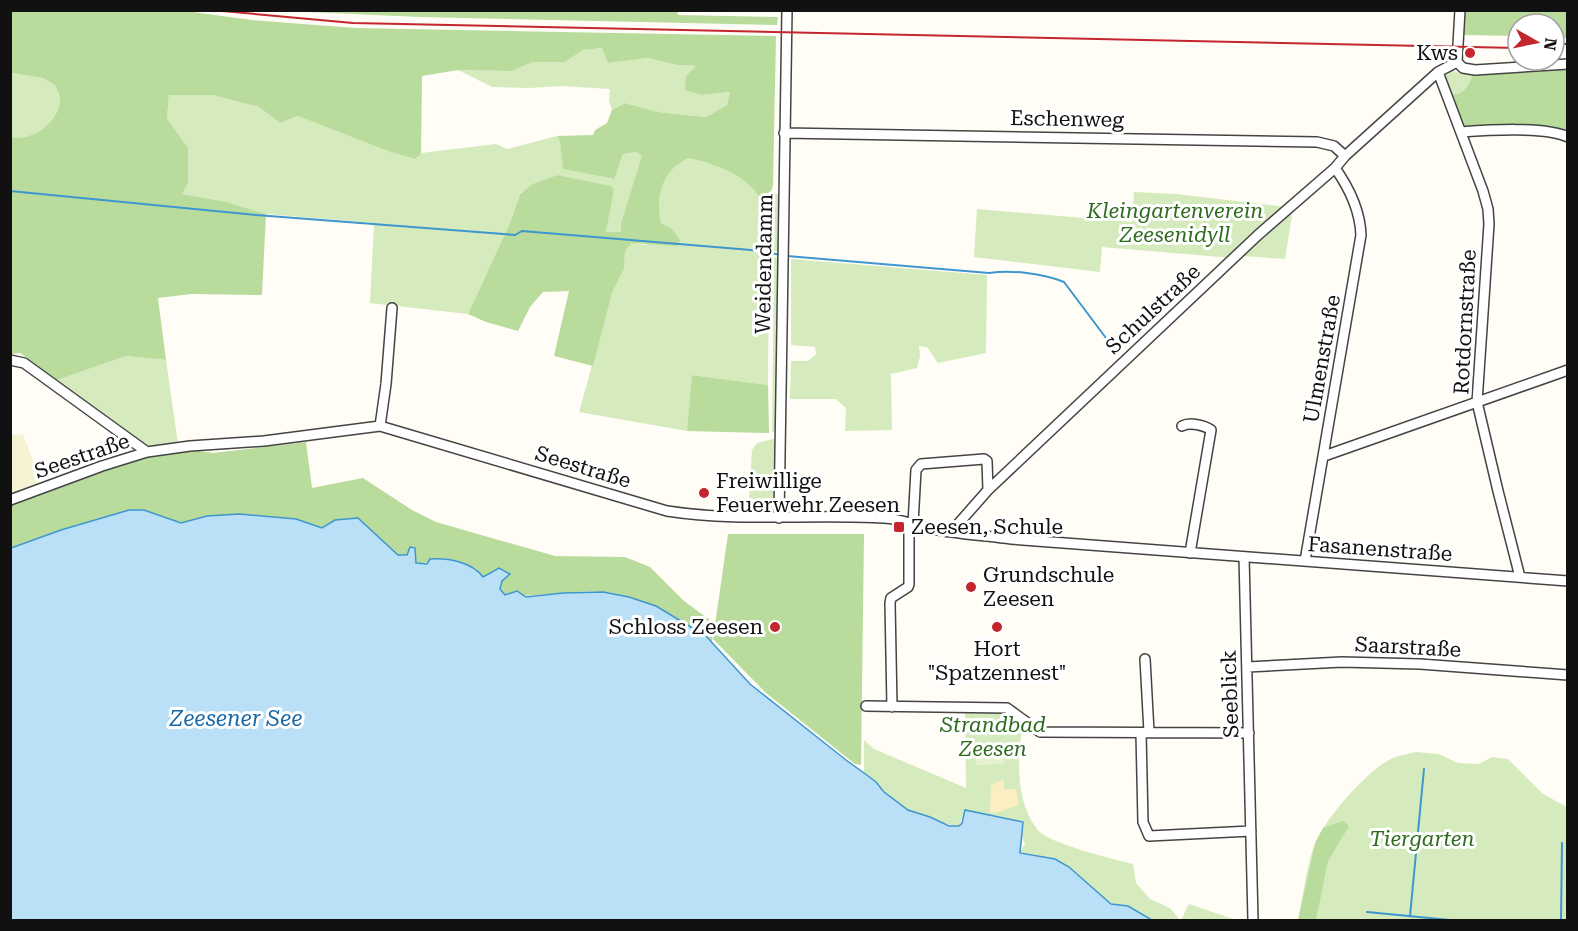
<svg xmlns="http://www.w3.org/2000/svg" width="1578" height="931" viewBox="0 0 1578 931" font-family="'Roboto Serif',serif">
<rect width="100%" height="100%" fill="#fffdf5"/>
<path fill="#f6f3d4" d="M23 434 44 491 10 501V435Z"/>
<path fill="#d5ebbd" d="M603 48 608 63 648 58 677 65 697 66 702 95 731 92 727 105 706 117 658 112 625 103 612 110 609 101 610 89 561 86 529 88 492 87 458 70 512 71 533 62H565L583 50Z
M1451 70 1462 74 1473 73 1472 81 1464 91 1452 98 1443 77 1445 73Z
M10 73 43 78 55 85C56 89 60 95 60 99 60 122 31 142 11 137Z
M169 95H212L259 107 280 123 298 116 414 159 421 153 496 144 507 149 557 136 560 142 564 169 613 179 623 154 636 152 643 156 621 223V233L606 232 614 190 610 186 558 175 520 193 509 225 468 314 370 303 374 223 266 214 227 202 182 194 167 119Z
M688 158C718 166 760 177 765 214 766 225 763 237 762 248L769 249 768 385 693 375 687 431 579 412 612 293 624 269 625 252 631 242 646 245 671 228 661 223C656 194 662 172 688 158Z
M1134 192 1176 194 1286 207 1232 258 1102 247 1100 272 974 257 977 209 1132 222Z
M775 194H779L780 252 774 251Z
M1289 213 1292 215 1285 259 1244 256Z
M774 257 780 258 777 429 772 433Z
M791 259 987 275 986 353 938 363 927 347 919 346 920 356 917 368 891 374 892 430 845 431 846 408 836 399H790L791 361H808L816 354 815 347 791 345Z
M126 356 166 360 178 444 150 447 57 380Z
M776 438 775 513 748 512 752 450 757 443Z
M965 708H1007L1023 721C1018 756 1014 799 1037 829 1048 844 1114 859 1133 864L1136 883 1150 899 1170 908 1180 920H1152L1128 906 1111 904 1069 867 1055 859 1020 852 1025 844 1022 837V822L966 811 965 809 959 826C948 826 942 822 932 818 925 814 916 813 909 810 891 802 879 784 864 773V740L874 749 966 788Z
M1416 752 1439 754 1458 763 1479 764 1492 757 1508 759 1543 794 1567 807V920H1298C1303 897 1307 864 1315 843 1325 819 1369 768 1393 758 1400 755 1409 754 1416 752Z
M1189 904 1236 920H1181Z"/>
<path fill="#b9dc9c" d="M677 10 678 15 778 17 777 25 420 17 285 11Z
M185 11 252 20 356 28 776 36 773 184 771 194 769 249 761 248C763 238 765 226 765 216 762 178 717 165 688 158 662 172 656 194 661 223L671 228 680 240 677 246 631 243 625 252 624 269 612 293 593 366 554 356 569 291 543 292 530 307 518 331 486 322 468 314 509 225 520 194 533 184 558 175 611 186 614 190 606 232H621V223L642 156 636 152 623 154 614 179 563 169 560 142 557 136 593 135 595 130 607 123 612 110 625 103 658 112 706 117 727 105 730 92 702 95 685 90 686 76 696 66 677 65 648 58 608 63 602 48 583 50 565 62H533L512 71 458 70 422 76 421 153 415 159 391 152 298 116 280 123 259 107 212 95H169L167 119 188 148V183L182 194 227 202 266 214 262 295 191 294 158 298 166 360 126 356 57 380 20 353 11 354V137C31 142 60 122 60 99 60 95 56 89 55 85L43 78 11 73V11Z
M1464 11H1567V38L1554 37V24H1518V36L1463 35Z
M1554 69H1567V137L1558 132H1461L1452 98 1453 95C1464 94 1471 84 1473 73Z
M692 375 768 385 769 433 687 431Z
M306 442 312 488 363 478 412 510 436 522 555 556 625 557 650 567 684 601 714 623 712 642 706 636C673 616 642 596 603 592 571 589 538 598 505 595L500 589 502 581 510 574 483 578C475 566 454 558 439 559 430 560 428 564 415 563L414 548 407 555H398L358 518 335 520 322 528 296 519 268 517 207 516 181 523 144 510H129L11 548V504L143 452 178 448 213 453Z
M728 534H864L861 765 855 764 766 693 713 639Z
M1343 821 1349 826 1328 861 1316 920H1298L1315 844 1323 828Z"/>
<path fill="#fbeec1" d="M1004 779V789H1016L1019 805C1008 808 1001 813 990 813L991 785Z"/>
<path fill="#e6f2cf" d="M1003 749 1004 764 976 765V750Z"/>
<path fill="#b9e0f7" stroke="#3f96cf" stroke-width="1.5" d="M129 510H144L181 523 207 516 239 514 296 519 322 528 335 520 358 518 398 555H407L410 547 415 548 416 563 427 564 430 559C449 558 472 562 483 577L499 568 510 574 502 581 500 589 505 595 517 591 526 597 563 593 603 592 629 597 656 606 706 636 750 684 846 760 864 773 876 782 884 792 908 810 930 817 949 826H959L962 823 965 810 1023 822 1020 853 1055 859 1069 867 1111 904 1128 906 1152 920H11V548L61 530Z"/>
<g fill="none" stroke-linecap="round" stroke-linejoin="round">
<path stroke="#3f96cf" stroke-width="2" d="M10 191 256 215 515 235 522 231 751 250 782 255
M787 256 989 273C1011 270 1042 273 1064 282L1109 342
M1367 912 1450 920
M1410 916 1424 769
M1561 920 1562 843"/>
<g stroke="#444" stroke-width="12">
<path id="minor" d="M1457 62 1463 68 1475 70 1568 64
M1457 62 1460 10
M1438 72 1483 191 1488 209 1489 224 1477 402 1498 491 1520 577
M1461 132C1488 130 1545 126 1568 137
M784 133 1317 142 1334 146 1345 156
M10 360 24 363 147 452
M380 426 386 384 392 308
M1182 426C1190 422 1204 425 1211 430L1190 553
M1324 454 1327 455 1568 370
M10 500 102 466 147 452 190 446 264 441 380 426 667 511C739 522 812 514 884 518 902 519 920 527 938 530 962 534 987 536 1011 539L1568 581
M779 518 787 10
M913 524 916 470 921 464 984 459 987 461 988 490
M951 532 988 490 1258 235 1335 168 1345 156 1438 72 1457 62
M1244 557 1253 920
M1305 561 1361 235C1360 210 1350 189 1335 168
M1145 659 1149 732
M1247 667 1342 662 1420 664 1568 675
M866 706 1007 708 1040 732 1249 733
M892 707 890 603 891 598 908 587 909 584V523
M1141 733 1143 822 1149 836 1251 831"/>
</g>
<use href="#minor" stroke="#fff" stroke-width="9"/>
<path stroke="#c4262e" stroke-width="2" d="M211 10 353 23 1518 48
M1554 44H1568"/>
</g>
<g fill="#c4262e" stroke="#fff" stroke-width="2">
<circle cx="1470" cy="53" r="6"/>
<circle cx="704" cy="493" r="6"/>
<rect x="893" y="521" width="12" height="12" rx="3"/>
<circle cx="971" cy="587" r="6"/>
<circle cx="775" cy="627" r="6"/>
<circle cx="997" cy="627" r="6"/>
</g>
<g text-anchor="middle" stroke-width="6" stroke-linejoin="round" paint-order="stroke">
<g font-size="21" fill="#111" stroke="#fff" text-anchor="start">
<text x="1458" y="60" text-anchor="end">Kws</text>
<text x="716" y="488">Freiwillige<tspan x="716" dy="24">Feuerwehr Zeesen</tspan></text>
<text x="911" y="534">Zeesen, Schule</text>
<text x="983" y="582">Grundschule<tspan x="983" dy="24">Zeesen</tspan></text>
<text x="763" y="634" text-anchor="end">Schloss Zeesen</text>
<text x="997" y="656" text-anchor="middle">Hort<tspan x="997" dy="24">"Spatzennest"</tspan></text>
</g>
<g font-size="21" fill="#111" stroke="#fff">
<text transform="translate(1067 119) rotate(1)" y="7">Eschenweg</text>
<text transform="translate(764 264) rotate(-89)" y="7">Weidendamm</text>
<text transform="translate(1153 309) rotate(-43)" y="7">Schulstraße</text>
<text transform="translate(1465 322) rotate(-87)" y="7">Rotdornstraße</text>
<text transform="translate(1322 359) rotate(-80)" y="7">Ulmenstraße</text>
<text transform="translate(82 456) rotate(-19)" y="7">Seestraße</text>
<text transform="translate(583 467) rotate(17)" y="7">Seestraße</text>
<text transform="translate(1380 549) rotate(4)" y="7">Fasanenstraße</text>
<text transform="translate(1408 647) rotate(3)" y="7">Saarstraße</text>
<text transform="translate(1230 694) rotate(-92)" y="7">Seeblick</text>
</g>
<g font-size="21" font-style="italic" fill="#2f6b1f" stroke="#fff">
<text x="1175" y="218">Kleingartenverein<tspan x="1175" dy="24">Zeesenidyll</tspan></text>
<text x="993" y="732">Strandbad<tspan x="993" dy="24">Zeesen</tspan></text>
<text x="1422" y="846">Tiergarten</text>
</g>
<g font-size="22" font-style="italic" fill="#1768a6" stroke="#fff">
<text x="236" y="726">Zeesener See</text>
</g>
</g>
<rect width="1578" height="931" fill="none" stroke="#111111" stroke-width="24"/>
<g transform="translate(1536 42) rotate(99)"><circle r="28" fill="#ffffff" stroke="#a0a0a0" stroke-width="1.5"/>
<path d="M0-4.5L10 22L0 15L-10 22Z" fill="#c4262e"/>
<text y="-9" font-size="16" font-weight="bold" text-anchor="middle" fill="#111111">N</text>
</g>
</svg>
